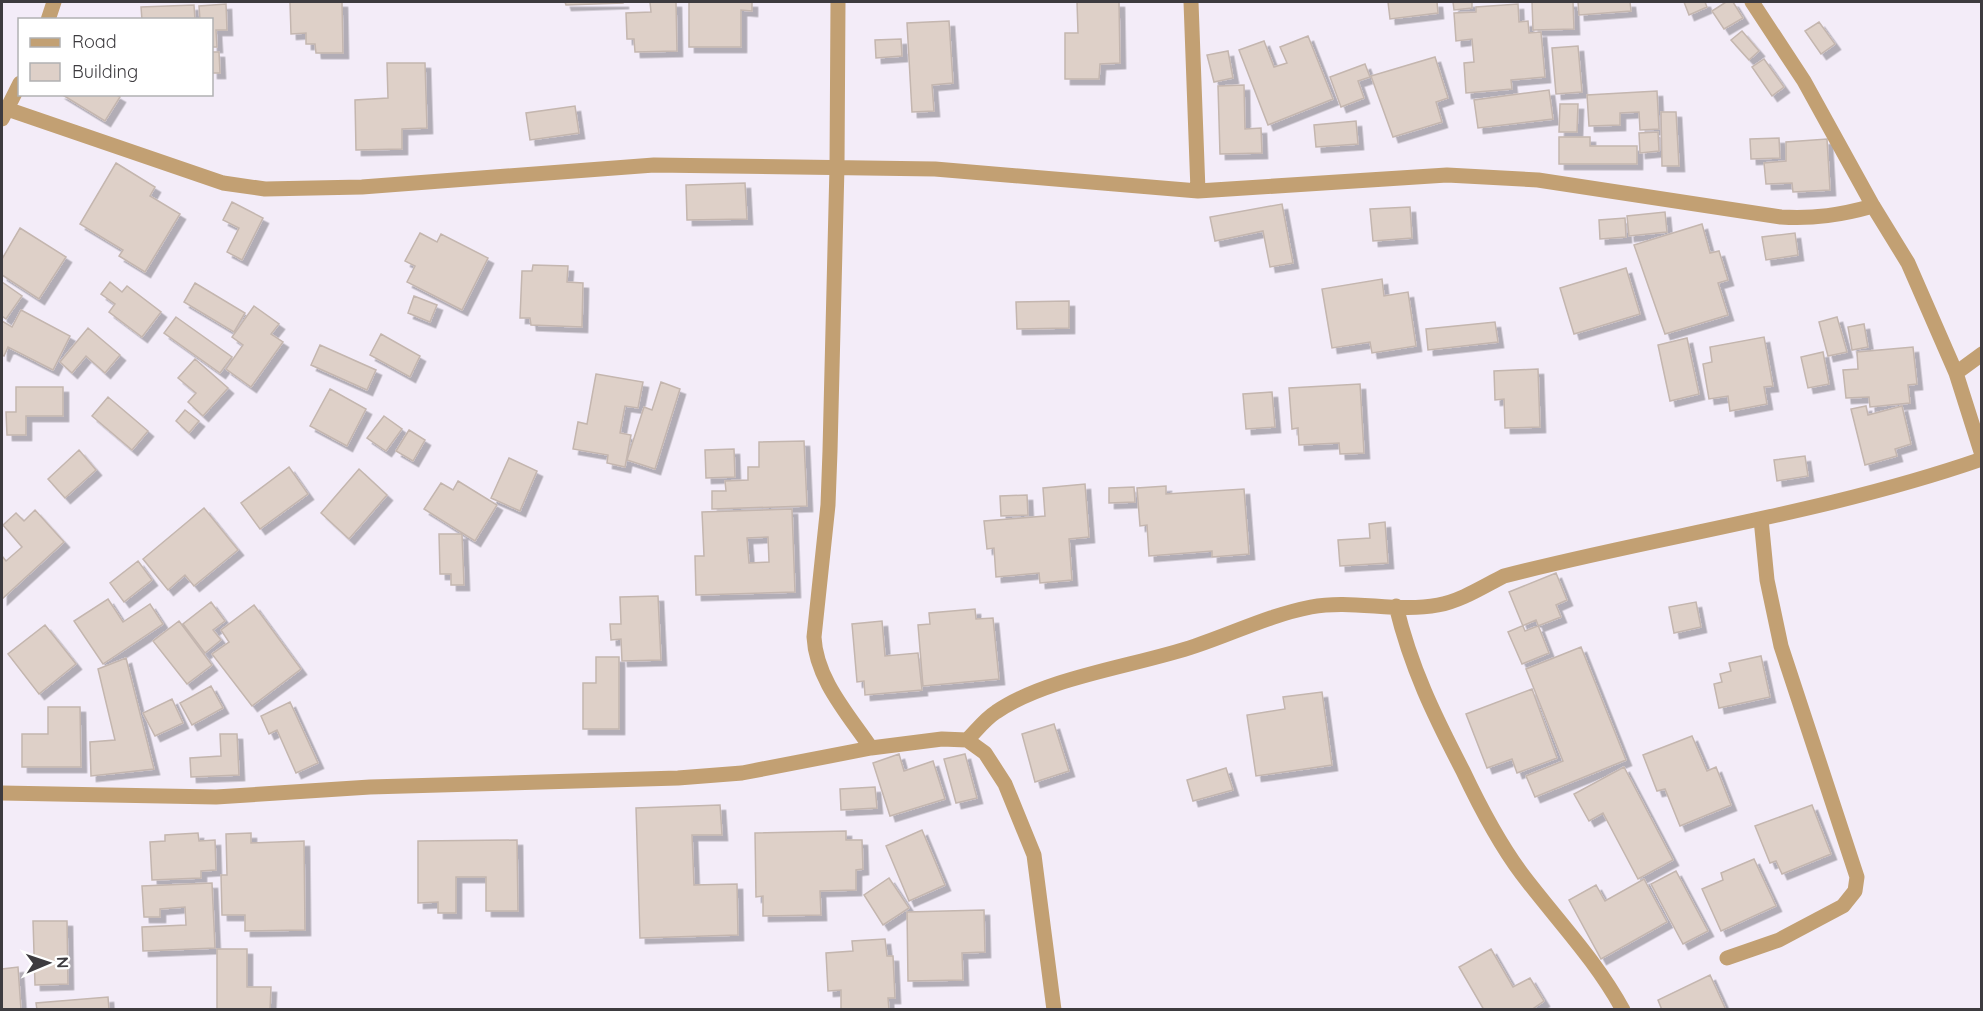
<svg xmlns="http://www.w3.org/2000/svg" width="1983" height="1011" viewBox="0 0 1983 1011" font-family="Quicksand,sans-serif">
<defs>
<filter id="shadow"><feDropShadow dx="5.5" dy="5.5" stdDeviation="0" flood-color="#0004"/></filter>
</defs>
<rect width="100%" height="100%" fill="#f3ecf8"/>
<path fill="#ded0c8" stroke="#c4b6af" stroke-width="1.5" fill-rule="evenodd" filter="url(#shadow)" d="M290 2H342L343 53H316L315 44H306V33L291 34Z
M565 2H623V3L566 5Z
M650 2H676L677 51 635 52 634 39H627L626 13 651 12Z
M689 2H752V11L741 10V47H689Z
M1077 2H1119L1120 63 1100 64 1099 79H1065V33H1078Z
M1388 2H1437L1438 13 1390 19Z
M1453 2H1472V8L1454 10Z
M1532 2H1573L1574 29 1533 30Z
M1578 2H1630L1631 11 1579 15Z
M1684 2H1705L1707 7 1689 15Z
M1726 2H1733L1743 18 1724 29 1712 11Z
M226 4 227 30H216L217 47H212V20H200L199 6Z
M1518 4 1519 22 1528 21 1529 33 1541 32 1545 77 1511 80 1512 89 1466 93 1464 63 1474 62 1472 39 1456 41 1454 13 1476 12V7Z
M194 5 195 20H142L141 7Z
M949 21 953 83 932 85 934 111 912 112 907 23Z
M1819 22 1835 44 1821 54 1805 31Z
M1742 31 1759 51 1749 60 1731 40Z
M1308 36 1333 99 1268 125 1239 50 1264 41 1274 67 1287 63 1280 47Z
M901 39 902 56 876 58 875 40Z
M1578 46 1582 92 1556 94 1552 48Z
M1228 51 1233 78 1214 82 1207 55Z
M212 52H219L220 73H212Z
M1435 57 1448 98 1436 102 1442 122 1393 137 1371 76Z
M1764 59 1784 87 1772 96 1752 67Z
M387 63H425L427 128 402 129V149L356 150 355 100 388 98Z
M1365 64 1370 77 1358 81 1364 98 1341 107 1330 77Z
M1244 85 1245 129 1261 128 1262 153 1220 154 1218 86Z
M1549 90 1553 119 1478 128 1474 100Z
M1657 91 1659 129 1640 130 1639 112 1620 113V125L1589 126 1587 95Z
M61 94H115L120 97 105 121Z
M1560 104H1578L1577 132H1559Z
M575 106 579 133 530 140 526 113Z
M1661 112H1676L1679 166H1662Z
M1356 121 1358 144 1316 147 1314 125Z
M1658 132 1659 151 1640 153 1639 133Z
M1559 137H1590V146H1637V164H1559Z
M1779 138 1780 158 1751 159 1750 139Z
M1827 139 1830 190 1793 192 1792 183 1766 184 1764 163 1786 161V142Z
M116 163 155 187 150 196 180 214 145 272 119 256 123 250 80 224Z
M745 183 747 219 687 220 686 185Z
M232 202 263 218 242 260 227 252 239 228 223 220Z
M1282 204 1293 263 1270 267 1263 231 1215 241 1210 217Z
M1410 207 1412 238 1373 241 1370 209Z
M1665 212 1667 232 1629 236 1627 216Z
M1625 218 1626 237 1600 239 1599 220Z
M1702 224 1710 253 1719 251 1728 280 1718 283 1728 315 1665 334 1634 245Z
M20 228 66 257 39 299 2 275V259Z
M420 233 437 242 441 234 488 258 462 310 407 282 415 266 405 261Z
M1795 233 1798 255 1766 260 1762 237Z
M533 265 568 266 567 282 583 283 582 327 531 325 530 318H520L522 271H532Z
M1626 268 1640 314 1574 334 1560 288Z
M1382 279 1384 296 1408 292 1416 346 1372 353 1370 342 1332 348 1322 289Z
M2 282 22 296 6 319 2 316Z
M110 282 122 292 127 286 161 312 142 337 109 312 115 304 101 294Z
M195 283 245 313 234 332 184 302Z
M414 296 437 305 430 322 408 313Z
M1069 301V328L1017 329 1016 302Z
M254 306 279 324 271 334 283 342 251 387 226 369 243 345 232 337Z
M21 310 70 336 53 370 8 347 4 356 2 355V321L12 327Z
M176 317 232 357 220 373 164 333Z
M1837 317 1847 352 1828 356 1819 322Z
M1495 322 1498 342 1428 350 1426 329Z
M1864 324 1868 347 1852 350 1848 327Z
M88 328 120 355 105 373 86 356 72 373 60 362Z
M381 334 420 356 410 377 370 355Z
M1764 337 1773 386 1764 387 1767 404 1730 411 1728 396 1709 399 1703 364 1712 362 1710 347Z
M1687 338 1699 394 1670 401 1658 345Z
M320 345 376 370 367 390 311 365Z
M1913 347 1917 384 1908 385 1910 403 1870 407 1869 397 1846 398 1843 370 1858 369 1857 352Z
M1823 352 1829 384 1808 388 1801 357Z
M195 359 228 388 203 416 188 402 196 393 178 378Z
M1538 369 1540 427 1505 428 1504 399 1495 400 1494 371Z
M596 374 643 382 638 408 625 406 620 433 631 435 625 467 607 463 608 455 573 449 578 422 587 424Z
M661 382 680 389 655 469 627 460 644 407 652 410Z
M1360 384 1364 453 1340 454 1339 443 1299 445 1298 428 1292 429 1289 388Z
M16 387H63V416H26V435H7L6 412H16Z
M330 389 366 409 347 446 310 426Z
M1272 392 1275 427 1246 429 1243 394Z
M108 397 148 431 132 450 92 416Z
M1866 406 1868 415 1902 406 1911 444 1895 449 1897 456 1865 465 1851 409Z
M185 410 199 421 189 433 176 421Z
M384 416 402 429 386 451 367 438Z
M409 430 425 440 413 461 396 451Z
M804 441 807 506 712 509V491H726L725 481 748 480V467H759V442Z
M734 449 735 477 706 478 705 450Z
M79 450 96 470 65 498 48 479Z
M1805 456 1808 476 1777 481 1774 460Z
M509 458 537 471 520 511 491 498Z
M289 467 308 494 260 529 241 503Z
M359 469 387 495 349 539 321 513Z
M458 481 497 505 475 541 424 509 441 483 453 490Z
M1085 484 1089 537 1069 539 1072 580 1040 583 1039 573 996 577 994 548 987 549 984 521 1045 516 1043 488Z
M1166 486V494L1244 489 1249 554 1212 557V551L1149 556 1147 525 1140 526 1137 488Z
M1134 487 1135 502 1109 503V488Z
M1027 495 1028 515 1001 516 1000 496Z
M204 508 238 550 194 586 185 575 168 590 143 559Z
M792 509 795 592 696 595 695 556H704L702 512ZM768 537 769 562 749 563 747 538Z
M35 510 64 542 2 599V556L6 561 22 547 3 525 16 513 24 521Z
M1385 522 1388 563 1340 566 1338 540 1370 538 1369 524Z
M439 534H462L464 585H451V574H440Z
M138 561 152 580 124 602 110 583Z
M1556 573 1567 600 1556 605 1561 617 1525 631 1509 592Z
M658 596 661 660 622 661 621 639 611 640 610 624H621L620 597Z
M108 599 123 622 150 604 163 624 103 664 74 621Z
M211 602 225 621 213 630 221 640 205 653 183 624Z
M1696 602 1701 627 1674 633 1669 607Z
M254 605 301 669 252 706 212 654 229 642 221 630Z
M975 609 976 619 993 618 999 679 923 686 918 625 930 624 929 613Z
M1536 620 1549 653 1522 664 1508 632Z
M179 621 212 665 187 684 153 641Z
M882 621 885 656 918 653 922 690 865 695 864 681 857 682 852 624Z
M45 625 76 664 39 694 8 654Z
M1581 647 1626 760 1535 797 1526 776 1563 761 1526 669Z
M1761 656 1770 697 1719 708 1714 684 1722 682 1720 674 1731 671 1729 663Z
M596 657H619V729H583V683H596Z
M126 658 154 769 91 776 90 742 115 740 98 669Z
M211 686 223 708 192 725 180 703Z
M1532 689 1557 758 1517 773 1512 759 1487 768 1466 714Z
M1322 692 1332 765 1256 776 1247 715 1285 709 1283 697Z
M172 699 183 723 155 736 143 713Z
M290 702 318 763 296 773 277 730 269 734 261 716Z
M48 707H80L81 767H22V734H48Z
M1054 724 1069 771 1035 782 1022 734Z
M220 734H237L239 775 191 777 190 758 221 756Z
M1692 736 1707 771 1716 767 1731 805 1680 826 1665 789 1657 791 1643 755Z
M899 754 904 771 933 761 945 799 890 816 873 763Z
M965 754 977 798 956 803 944 759Z
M1624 767 1673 860 1638 879 1603 813 1589 821 1574 794Z
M1226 768 1233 790 1193 801 1187 780Z
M875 787 877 808 841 810 840 789Z
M720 805 722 835H692L694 885 737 884 738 935 640 938 636 808Z
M1812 805 1831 854 1782 874 1776 861 1770 863 1755 826Z
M922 830 945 885 909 901 886 846Z
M846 831V840H862L863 869 856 870V890L820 891 821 915 763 916V896L756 897 755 833Z
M198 833 199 841 215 840 216 870 201 871V878L152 880 150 842 165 841V835Z
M251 833V843L304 841 305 930 245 931V915H222L221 875H227L226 834Z
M517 840 518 911H486V877H456V913H438V902L418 903V841Z
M1754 859 1776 906 1721 931 1702 889 1723 880 1721 873Z
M1676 871 1708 931 1683 944 1651 884Z
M889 878 909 908 883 925 864 895Z
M1644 879 1667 922 1601 959 1569 900 1596 885 1605 901Z
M212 883 215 948 143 951 142 927 186 925 185 907 160 909V917H144L142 886Z
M984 910 985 952 962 953 963 980 908 981 907 912Z
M33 921H67L68 984 35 985Z
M885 939 887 956H893L895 998H888L889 1010H841V990L828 991 826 953 853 951 852 941Z
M217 949H247V987H271L270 1010H217Z
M1491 949 1513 987 1530 978 1544 1001 1531 1010H1484L1459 967Z
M18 967 21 1010H2V969Z
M1710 975 1726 1010H1662L1658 1000Z
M108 997 109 1010H37L36 1003Z"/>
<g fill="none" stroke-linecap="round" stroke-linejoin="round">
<path stroke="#c2a073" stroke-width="15" d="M838 2 837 166 830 451 828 505 814 637C816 679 848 714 871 748
M1191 2 1198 191
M1752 2 1804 81 1873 206 1908 263 1956 373 1982 455
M48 20 54 2
M7 109 223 183 265 189 362 187 654 165 935 169 1198 191 1447 175 1538 180 1781 217C1814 219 1841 215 1873 206
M2 119 20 83
M1956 373 1982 354
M1396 606C1411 668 1434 715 1463 771 1480 807 1498 842 1522 874 1556 919 1596 960 1623 1010
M967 740C976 731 985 719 996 712 1047 677 1136 666 1195 646 1234 633 1270 615 1311 607 1353 599 1396 613 1438 605 1461 601 1484 586 1504 576 1663 535 1826 513 1982 459
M2 793 216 797 370 787 678 778 742 773 871 748 942 739 967 740 985 753 1005 784 1034 855 1054 1010
M1727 958 1779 940 1843 906 1855 891 1857 877 1781 646 1767 580 1761 519"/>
</g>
<rect width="1983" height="1011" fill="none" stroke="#3d3b3f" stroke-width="6"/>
<rect x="18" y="18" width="195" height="78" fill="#ffffff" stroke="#b1b1b2" stroke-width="1.5"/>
<rect x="30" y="38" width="30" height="9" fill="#c2a073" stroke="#b1b1b2" stroke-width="1.5"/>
<text x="72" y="48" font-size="18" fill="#3d3b3f">Road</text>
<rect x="30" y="63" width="30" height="18" fill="#ded0c8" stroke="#b1b1b2" stroke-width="1.5"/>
<text x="72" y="78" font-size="18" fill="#3d3b3f">Building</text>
<g transform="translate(48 963) rotate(88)" stroke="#ffffff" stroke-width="4.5" paint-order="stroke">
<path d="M0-4.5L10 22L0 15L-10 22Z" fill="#3d3b3f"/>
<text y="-9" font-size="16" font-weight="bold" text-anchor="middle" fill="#3d3b3f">N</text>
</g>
</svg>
